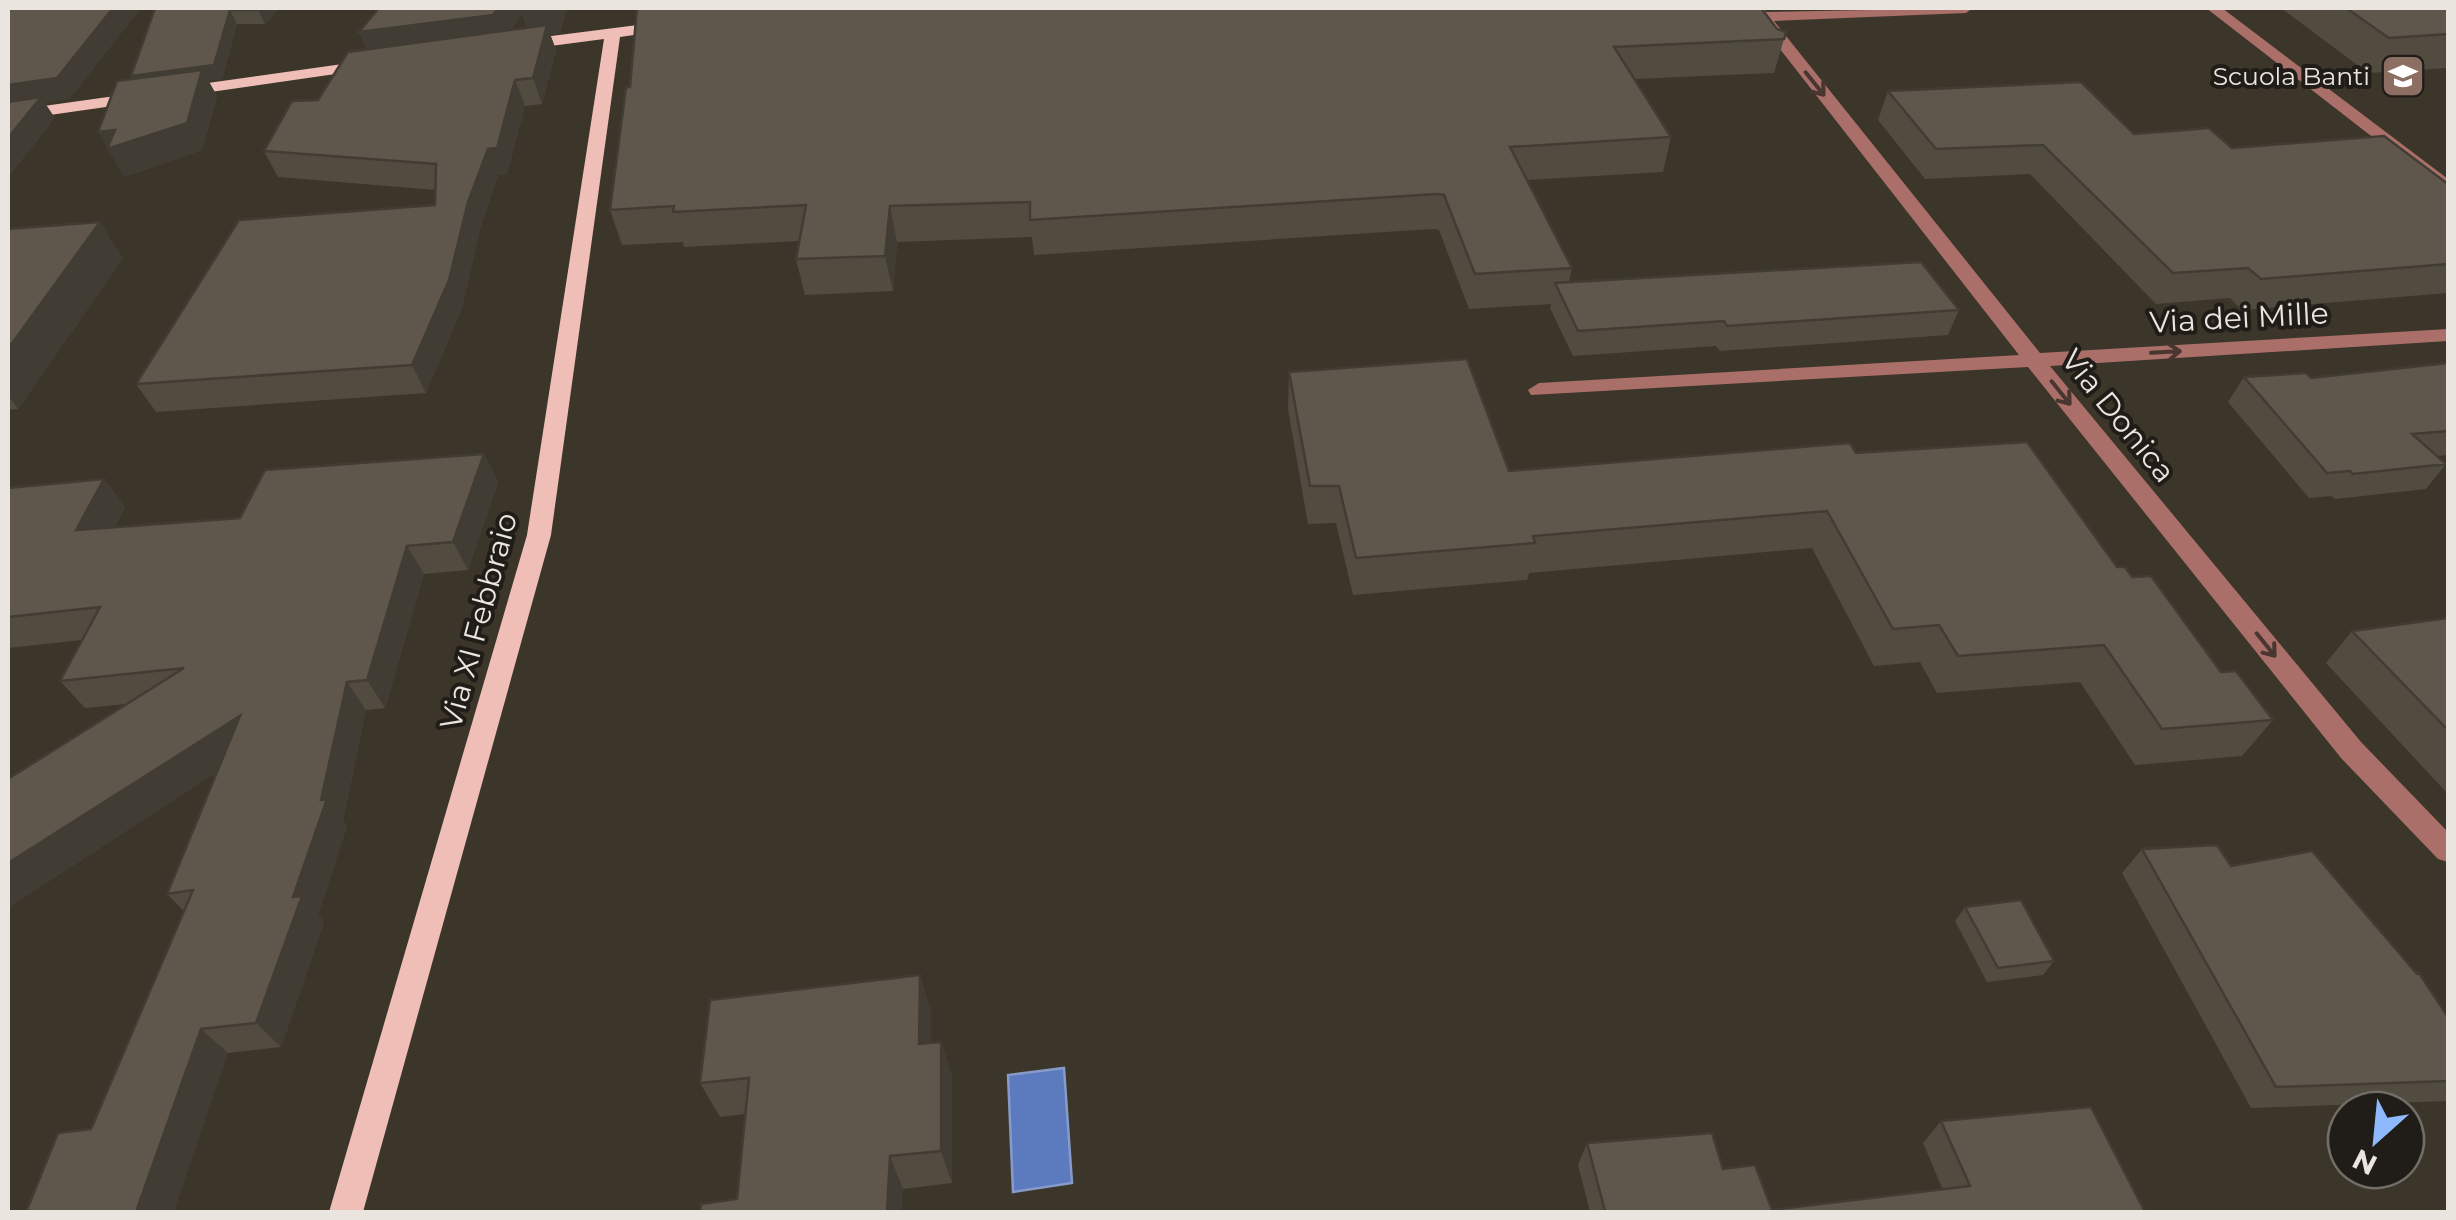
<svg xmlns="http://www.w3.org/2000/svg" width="2456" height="1220" viewBox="0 0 2456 1220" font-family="Montserrat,sans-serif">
<rect width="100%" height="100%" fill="#3c352a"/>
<path fill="#5c7bbf" stroke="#879bc8" stroke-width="2.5" d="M1064 1068 1072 1183 1013 1192 1008 1075Z"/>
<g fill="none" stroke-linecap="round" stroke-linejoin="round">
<path fill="#aa6f68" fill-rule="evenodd" d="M1748 8H1763L1766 12 1973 8 1966 13 1774 21 2040 353 2448 329V341L2050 366 2361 742 2448 832V862L2438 859 2341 758 2028 367 1531 395 1528 390 1539 383 2019 355Z
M2206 8H2222L2448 179V192L2442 191Z"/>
<path fill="#efbeb7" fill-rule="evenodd" d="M669 21 677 26 675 29 620 37 551 535 363 1212H329L527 535 604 39 520 50 512 45 520 40Z
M371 60 377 62V68L8 121V111Z"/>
</g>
<path fill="#524b40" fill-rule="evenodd" d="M155 8H279L265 24H237L222 79 208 80 217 96 202 150 124 177 133 79 131 76Z
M567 8 560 33 550 34 556 50 542 104 525 106 507 174 498 175 480 229 462 308 426 393 156 412 136 384 435 205 436 190 278 177 264 151 318 100 367 49 359 32ZM522 14 527 28 511 30Z
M2281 8H2448V68L2368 73Z
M1777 29 1786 32 1774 73 1634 79 1671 137 1663 172 1527 180 1572 268 1569 282 1959 310 1948 335 1720 351 1716 346 1573 356 1550 308 1551 304 1469 309 1439 230 1432 229 1034 255 1032 237 897 242 893 291 805 295 796 259 799 241 684 247 683 242 622 245 610 210 630 87Z
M1888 91 2134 134 2232 148 2448 184V293L2242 310 2230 298 2156 304 2030 174 1925 179 1878 120Z
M8 229 123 258 18 409 8 410Z
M2448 363V455L2436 456 2446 464 2426 489 2335 499 2331 496 2309 498 2228 402 2244 377 2311 378Z
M1289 372 1509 471 1856 453 2117 567 2132 577 2221 672 2273 720 2242 756 2135 765 2080 682 1937 693 1920 662 1874 666 1812 548 1529 573 1527 580 1353 595 1336 523 1308 524 1288 409Z
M484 454 498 482 468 570 424 574 385 708 366 710 343 820 347 826 318 915 324 922 281 1047 228 1053 91 1129 184 911 167 894 217 772 12 905 8 779 126 704 85 708 60 681 82 640 8 648V488L104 479 125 507 115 527 240 518Z
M2448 618V794L2326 663 2352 631Z
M2142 849 2231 866 2448 1017V1101L2251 1108 2122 873Z
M1965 907 2054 961 2043 975 1987 982 1955 921Z
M920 975 931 1012V1043L941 1042 952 1077V1183L903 1189 737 1199 745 1114 720 1117 700 1083Z
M1941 1121 2145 1212H1590L1578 1165 1587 1143 1723 1169 1772 1210 1943 1190 1923 1143Z"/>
<path fill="#423d34" d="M113 8H141L70 99 45 103 55 118 8 178V85Z
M261 8H279L265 24 258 10Z
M498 8H567L560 33 550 34 556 50 542 104 533 78 530 37 522 14 503 41 371 59 359 32Z
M230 10 237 24 222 79 208 80 217 96 202 150 124 177 98 132 139 90 131 76Z
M515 80 525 106 507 174 498 175 480 229 462 308 426 393 412 365 468 202Z
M890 206 897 242 893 291 885 256Z
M100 222 123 258 18 409 8 395V349Z
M484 454 498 482 468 570 453 542Z
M104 479 125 507 99 558 76 530Z
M407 546 424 574 385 708 367 680Z
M347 682 366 710 343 820 347 826 318 915 324 922 281 1047 256 1023 321 800Z
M240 716 262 743 12 905 8 915V863Z
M920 975 931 1012V1079L919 1044Z
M201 1029 228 1053 174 1212H136Z
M941 1042 952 1077V1183L941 1151Z
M890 1156 903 1189 902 1212H887Z"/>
<path fill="#5f574b" stroke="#423d34" stroke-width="2.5" d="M8 8H113L57 78 8 85Z
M155 8H261L258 10H230L214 65 131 76Z
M379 8H498L493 15 359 32Z
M523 8H549L520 11Z
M637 8H1761L1777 29 1786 32 1784 39 1614 47 1671 137 1510 147 1572 268 1475 274 1444 195 1436 194 1030 220V202L890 206 885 256 796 259 806 205 673 212 674 206 610 210 626 87H630Z
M2346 8H2448V34L2389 38Z
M547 25 533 78 515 80 497 148 488 149 468 202 449 280 412 365 136 384 239 220 435 205 436 164 264 151 292 101 318 100 348 52Z
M202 70 187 123 107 149 115 130 98 132 117 81Z
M2081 82 2134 134 2209 128 2232 148 2384 136 2448 184V264L2261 279 2248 268 2173 273 2043 145 1936 149 1888 91Z
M41 97 8 138V102Z
M100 222 8 349V229Z
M1921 262 1959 310 1727 326 1724 321 1578 331 1555 283Z
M1467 359 1509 471 1850 443 1856 453 2027 442 2117 567H2125L2132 577 2151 576 2221 672 2236 671 2273 720 2162 729 2104 645 1958 656 1939 625 1893 629 1827 511 1533 536 1535 543 1356 558 1339 486H1310L1289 372Z
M2448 363V431L2412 434 2446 464 2353 474 2350 471 2327 473 2244 377 2306 373 2311 378Z
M484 454 453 542 407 546 367 680 347 682 321 800 327 799 293 897 302 896 256 1023 201 1029 136 1212H26L58 1133 91 1129 193 890 167 894 240 716 8 863V779L184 668 60 681 100 607 8 617V488L104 479 76 530 240 518 265 470Z
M2448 618V730L2352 631Z
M2217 845 2231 866 2312 851 2417 974 2419 973 2448 1017V1081L2276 1087 2142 849Z
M2021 900 2054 961 1998 968 1965 907Z
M920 975 919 1044 941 1042V1151L890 1156 887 1212H700L701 1204 737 1199 749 1078 700 1083 710 1000Z
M2091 1107 2145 1212H1597L1605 1211 1587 1143 1712 1133 1723 1169 1755 1165 1772 1210 1970 1186 1941 1121Z"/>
<defs><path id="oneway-shaft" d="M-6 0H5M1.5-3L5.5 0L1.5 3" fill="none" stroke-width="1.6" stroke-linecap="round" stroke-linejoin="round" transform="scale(2.5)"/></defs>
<g stroke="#493630">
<use href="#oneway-shaft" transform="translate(1815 84) rotate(51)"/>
<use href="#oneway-shaft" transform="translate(2166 352) rotate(-3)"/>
<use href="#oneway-shaft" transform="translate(2061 393) rotate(51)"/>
<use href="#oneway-shaft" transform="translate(2266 645) rotate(51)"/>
</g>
<defs>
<g id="school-square" transform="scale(2.25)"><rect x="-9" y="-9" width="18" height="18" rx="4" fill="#8d6e63" stroke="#201d18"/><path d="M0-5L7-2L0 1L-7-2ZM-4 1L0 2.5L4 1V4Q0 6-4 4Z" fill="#fff"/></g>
</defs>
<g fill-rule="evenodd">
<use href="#school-square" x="2403" y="76"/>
</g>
<g text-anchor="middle" stroke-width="8" stroke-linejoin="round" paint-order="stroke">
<g font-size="25" fill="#eae5de" stroke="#201d18" text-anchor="end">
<text x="2370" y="85">Scuola Banti</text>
</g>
<g font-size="30" fill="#eae5de" stroke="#201d18">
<text transform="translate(2239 318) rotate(-3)" y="10">Via dei Mille</text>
<text transform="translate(2118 416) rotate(51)" y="10">Via Donica</text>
<text transform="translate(479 621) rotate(-75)" y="10">Via XI Febbraio</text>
</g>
</g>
<rect width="2456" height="1220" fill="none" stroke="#eae5de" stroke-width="20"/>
<g transform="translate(2376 1140) rotate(207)"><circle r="48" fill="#201d18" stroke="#716d67" stroke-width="2.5"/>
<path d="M0-8L18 38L0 25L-18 38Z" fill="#8eb9fc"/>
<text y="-15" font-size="28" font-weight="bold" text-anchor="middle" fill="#eae5de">N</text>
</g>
</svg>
